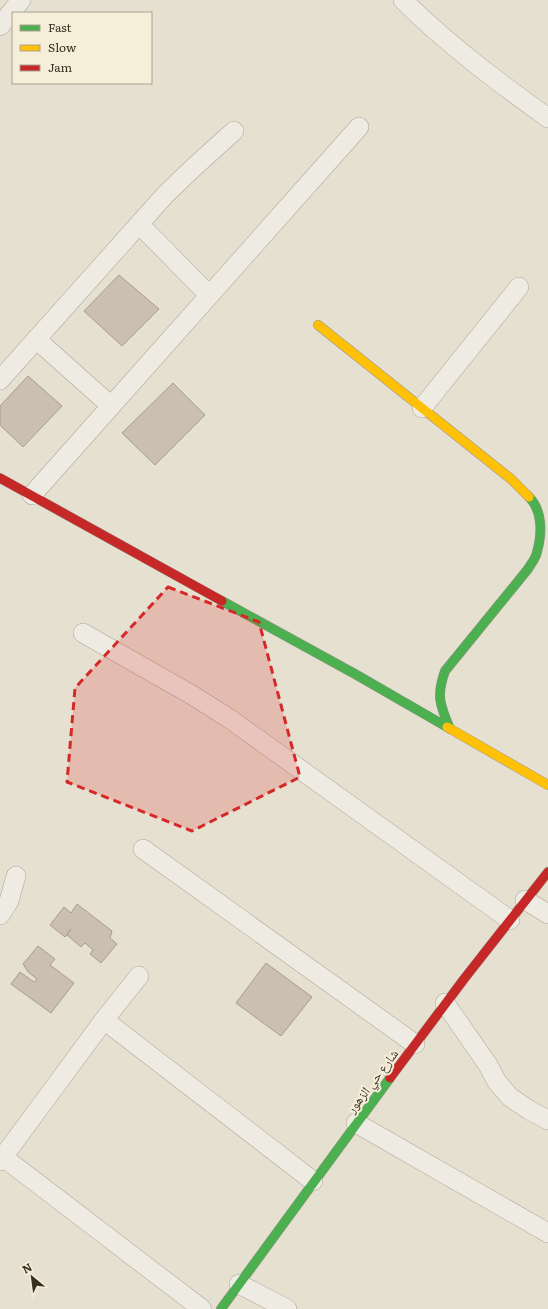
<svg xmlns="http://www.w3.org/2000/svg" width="548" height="1309" viewBox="0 0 548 1309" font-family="Literata,'Noto Naskh Arabic',serif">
<rect width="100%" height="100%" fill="#e6e0d1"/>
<path fill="#cabfb2" stroke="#a79c90" d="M119 275 159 309 122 346 84 311Z
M28 376 62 406 23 447 0 425V406Z
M173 383 205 415 155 465 122 433Z
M77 904 112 931 110 938 117 944 101 963 90 954 93 950 85 943 81 947 67 935 71 929 65 937 50 925 64 907 71 913Z
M38 946 55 959 50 965 74 983 51 1013 11 984 20 972 34 982 37 979 28 972 23 964Z
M266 963 312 997 281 1036 236 1003Z"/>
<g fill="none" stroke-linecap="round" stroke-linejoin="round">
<g stroke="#aca599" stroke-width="20">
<path id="street" d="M403 0C447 44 498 82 548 118
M0 26 21 0
M139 224 209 295
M36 339 111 406
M0 380 165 195 193 168 234 131
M422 408 519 287
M32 495 359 127
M83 633 192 695 230 719 510 920
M143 849 415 1044
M525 900 548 914
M0 915 9 901 16 876
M445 1003 488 1065 497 1082 510 1097 529 1110 548 1120
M104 1020 313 1181
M356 1123 548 1233
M3 1157 202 1309
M0 1161 104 1020 139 976
M239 1284 287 1309"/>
</g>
<g stroke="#9b958a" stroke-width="10">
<path id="fast" d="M222 601 355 674 447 727
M450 729C440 705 436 696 445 671L528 569C531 564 536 558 537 552 542 534 543 511 529 497
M221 1309 390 1078"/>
</g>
<g stroke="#9b958a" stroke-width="10">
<path id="slow" d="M318 325 511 479 529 497
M447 727 548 785"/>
</g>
<g stroke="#9b958a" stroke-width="10">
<path id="jam" d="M0 478 222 601
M390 1078 464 979 548 872"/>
</g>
<use href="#street" stroke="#eeebe3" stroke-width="19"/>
<use href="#fast" stroke="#4caf50" stroke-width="9"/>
<use href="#slow" stroke="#ffc107" stroke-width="9"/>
<use href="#jam" stroke="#c62828" stroke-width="9"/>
</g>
<path fill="#d62828" fill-opacity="0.2" stroke="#d62828" stroke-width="3" stroke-dasharray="8 5" stroke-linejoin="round" d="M168 587 259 622 300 777 192 831 67 782 75 688Z"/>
<g text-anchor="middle" stroke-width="4" stroke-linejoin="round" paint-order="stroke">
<g font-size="13" fill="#3b2f21" stroke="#f5eed9">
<text transform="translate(372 1081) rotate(-53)" y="5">شارع حي الزهور</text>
</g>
</g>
<rect x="12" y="12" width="140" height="72" fill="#f5eed9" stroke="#aba28f"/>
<rect x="20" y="25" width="20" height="6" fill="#4caf50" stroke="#aba28f"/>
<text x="48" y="32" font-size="12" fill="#3b2f21">Fast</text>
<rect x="20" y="45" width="20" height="6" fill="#ffc107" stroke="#aba28f"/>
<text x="48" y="52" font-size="12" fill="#3b2f21">Slow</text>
<rect x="20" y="65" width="20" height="6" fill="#c62828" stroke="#aba28f"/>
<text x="48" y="72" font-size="12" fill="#3b2f21">Jam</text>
<g transform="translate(32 1277) rotate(331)" stroke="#f5eed9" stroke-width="3" paint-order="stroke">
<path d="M0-3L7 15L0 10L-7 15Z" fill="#3b2f21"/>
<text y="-6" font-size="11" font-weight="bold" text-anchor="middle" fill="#3b2f21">N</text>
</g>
</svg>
